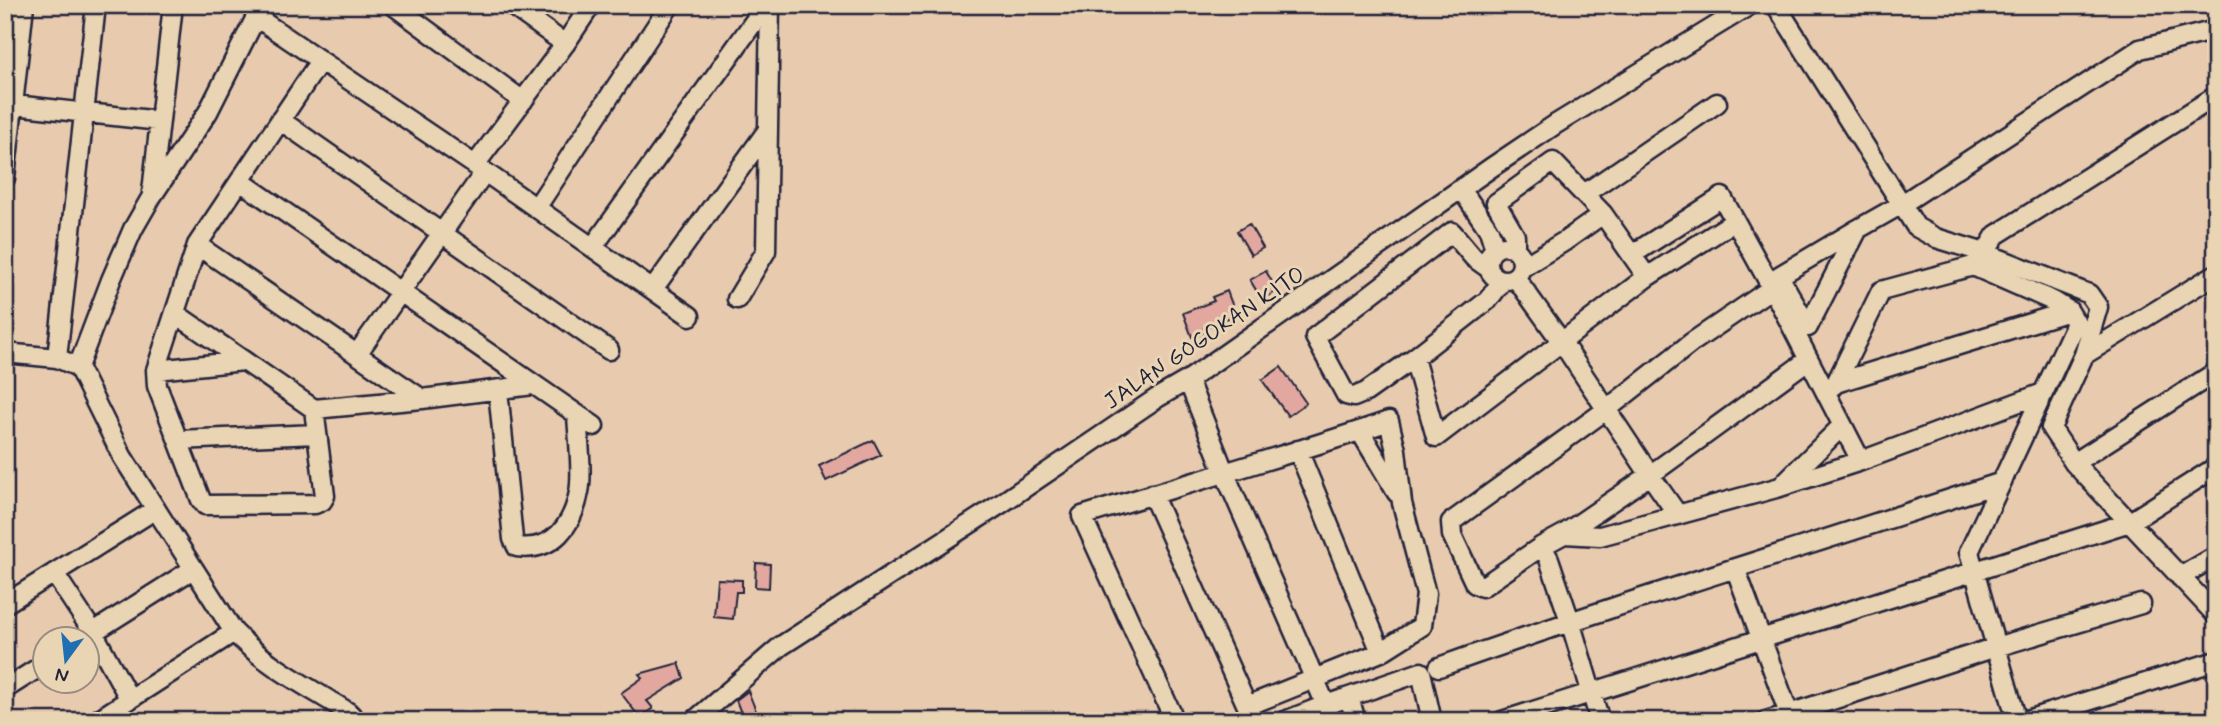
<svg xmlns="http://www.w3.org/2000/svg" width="2221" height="726" viewBox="0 0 2221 726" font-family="Mynerve,sans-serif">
<rect width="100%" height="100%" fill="#e8cbaf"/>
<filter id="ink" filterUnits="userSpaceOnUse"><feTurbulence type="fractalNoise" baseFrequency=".0143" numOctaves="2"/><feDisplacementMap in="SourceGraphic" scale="14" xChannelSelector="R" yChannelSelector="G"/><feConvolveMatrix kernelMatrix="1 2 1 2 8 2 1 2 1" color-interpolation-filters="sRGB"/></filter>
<g filter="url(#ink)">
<path fill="#e2a8a0" stroke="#22223b" stroke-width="2" d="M1249 224 1263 248 1251 255 1237 231Z
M1266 271 1277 291 1262 300 1250 280Z
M1227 291 1236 315 1204 328 1206 332 1192 337 1183 313 1214 301 1212 297Z
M1281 367 1306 403 1288 416 1262 380Z
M873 440 881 455 826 481 819 466Z
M756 563 770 564 769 588 755 587Z
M717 579 742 580V592H736L733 619 714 617Z
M679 663 684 678 647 701 653 708 640 718 621 693 642 678 639 674Z
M748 691 760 721H744L736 700Z"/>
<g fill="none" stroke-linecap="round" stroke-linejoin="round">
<g stroke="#22223b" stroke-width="23">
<path id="minor" d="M263 5 256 17 475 165 690 316
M393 5 523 101
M511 5 565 44
M1776 5 1916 227 1936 238 1985 253 2089 294 2098 307 2084 355 2051 428 2074 463 2216 615
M5 104 160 121
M280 120 609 350
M475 165 565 44 591 5
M5 178 24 5
M240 181 594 426
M1461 189 1489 230 1495 249
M152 192 173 5
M1584 194 1717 103
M536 208 670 5
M197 245 422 399
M1488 263a17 17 0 1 1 34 0a17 17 0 1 1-34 0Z
M593 247 766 5
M1985 253 1996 235 2216 96
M1633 254 1722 197 1772 288 1861 461
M1488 268 1474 258 1452 232 1315 337 1346 395 1354 397 1366 392 1414 358 1488 300 1503 280
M1521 268 1565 241 1603 214
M1515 277 1561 341 1650 475 1564 534 1542 546 1549 559 1570 621 1600 721
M1647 277 1735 221
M653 289 767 131
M737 299 766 251 770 5
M176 314 314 409 325 496 322 501 315 504 205 505 201 500 157 386 156 370 197 245 320 61
M1808 327 1858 229 1902 204 2140 49 2216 30
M1808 327 1779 276 1858 229
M5 353 57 358 78 367 122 456 234 632C266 666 309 687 348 712L357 721
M357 354 484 173
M2084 355 2216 274
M57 358 96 5
M1414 358 1436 437 1647 277 1603 214 1553 162 1496 203 1515 236V249
M78 367 111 280 133 229 152 196 208 112 256 17 254 9
M156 370 244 361
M1188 380 1225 474 1326 705 1285 721
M1836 383 1881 291 1973 266 2053 301 2069 311 2076 323 1969 552 2017 721
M1833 386 1836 383 2069 311
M498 390 513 539 517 547C553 552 573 525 579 492 583 472 578 436 577 415
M314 409 422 399 533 385
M1360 431 1397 493
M178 440 317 434
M1298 450 1381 652
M2074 463 2216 372
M1784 483 1841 427
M1152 494 1247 706 1381 652 1422 626 1426 594 1402 503 1396 450 1389 421C1287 456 1184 484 1082 516L1175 721
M1678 515 1650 475 1808 360
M1564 534 1600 536 1780 487 1861 461 2043 393
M1542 546 1482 587 1475 584 1452 535 1451 522 1606 410 1691 343 1772 288
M1736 570 1789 714 1996 647 2141 604
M54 573 93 632 129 698
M2180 577 2216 556
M5 604 156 509
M84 638 193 569
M1439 667C1624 601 1812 545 1999 483
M5 689 46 663
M1349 697 1356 721
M1326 705 1421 672 1432 721
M96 721 234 632
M694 721 781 646 1002 503 1157 398 1188 380 1492 167 1556 124 1750 5
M1502 721 2130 522 2216 467
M1766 721 1789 714 1792 721
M2024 721 2216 661"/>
</g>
<use href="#minor" stroke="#e9d4b3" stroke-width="18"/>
</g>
</g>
<g text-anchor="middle" stroke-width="6" stroke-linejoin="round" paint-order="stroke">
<g font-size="23" fill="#22223b" stroke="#e9d4b3">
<text transform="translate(1204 337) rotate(-34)" y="8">JALAN GOGOKAN KITO</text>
</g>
</g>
<rect width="2221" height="726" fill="none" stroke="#e9d4b3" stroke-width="28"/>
<rect x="14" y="14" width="2193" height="698" fill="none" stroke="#22223b" stroke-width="2.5" filter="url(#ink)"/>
<g transform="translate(66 660) rotate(195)"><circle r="33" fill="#e9d4b3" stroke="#998d83" stroke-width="2"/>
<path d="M0-5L12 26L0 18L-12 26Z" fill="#1f6fb2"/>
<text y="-10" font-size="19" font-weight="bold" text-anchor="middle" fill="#22223b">N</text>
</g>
</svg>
